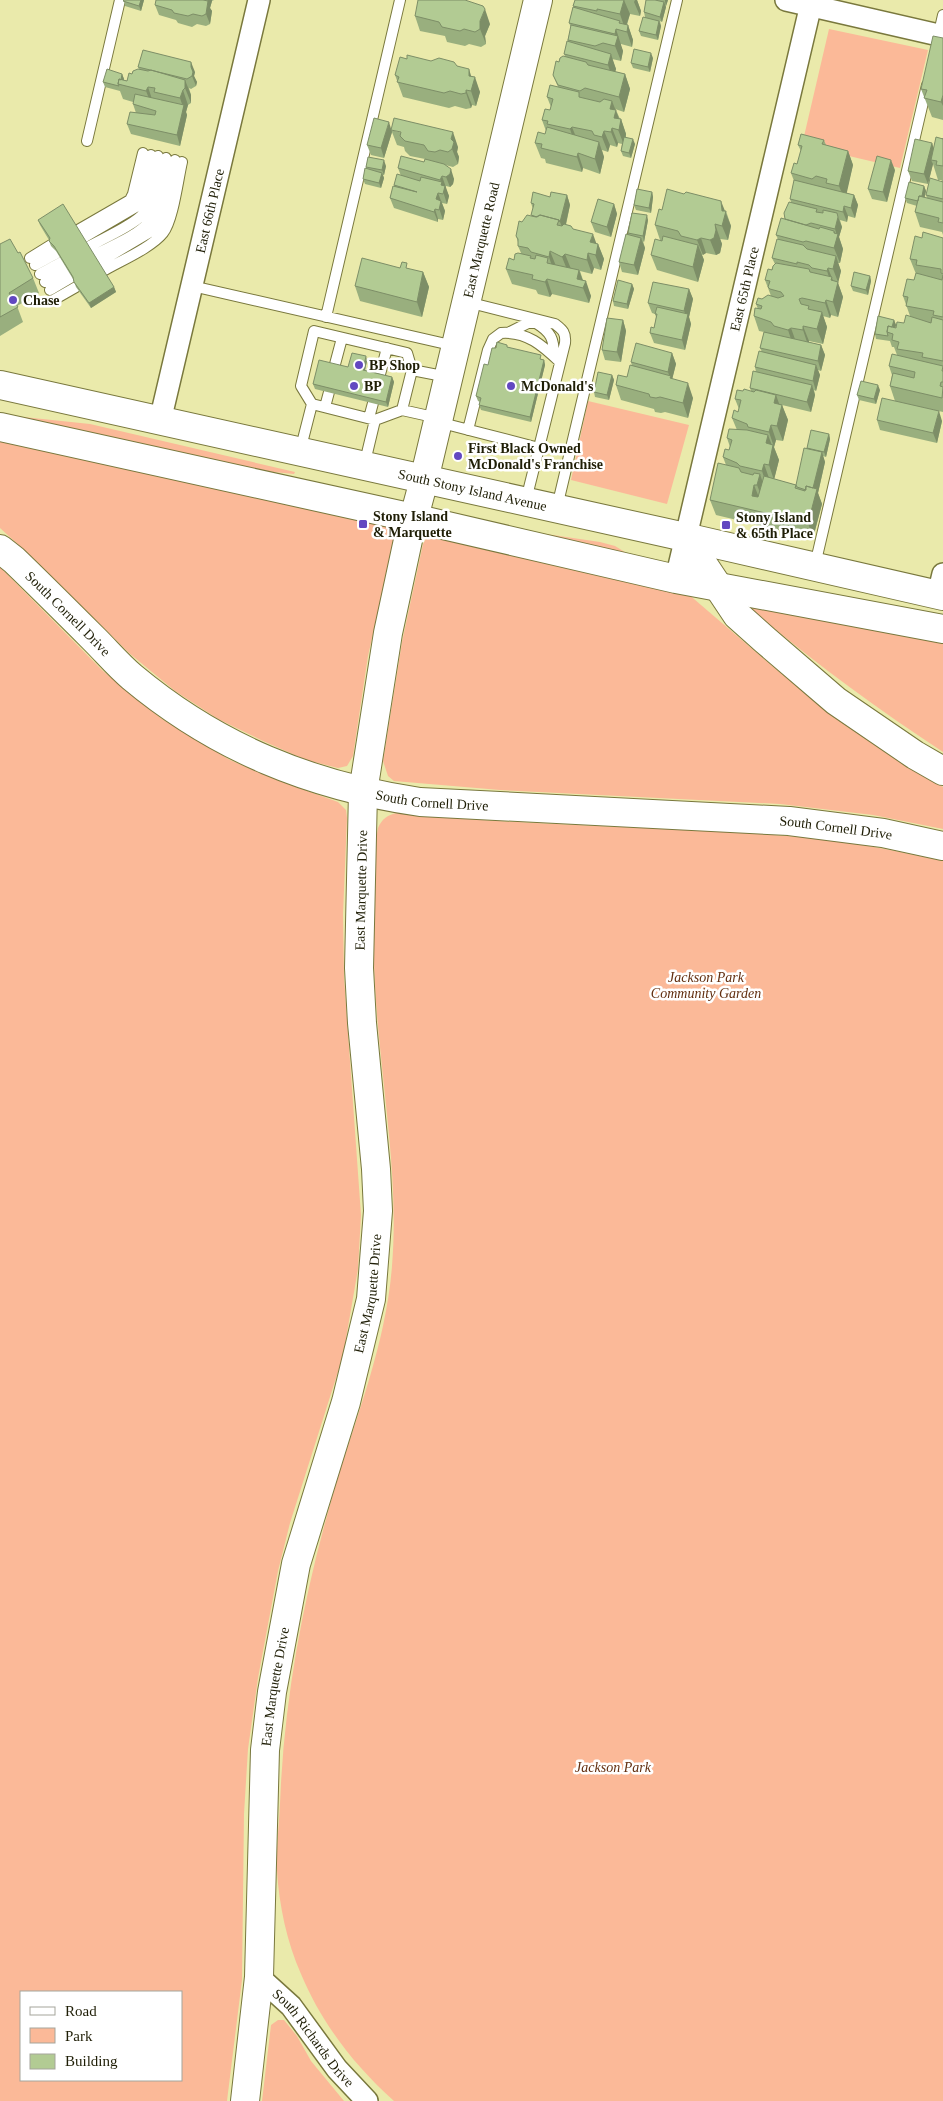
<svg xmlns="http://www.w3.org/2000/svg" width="943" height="2101" viewBox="0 0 943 2101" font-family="'Times New Roman',serif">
<rect width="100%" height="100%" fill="#eaeaab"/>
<path fill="#fbb998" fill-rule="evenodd" d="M829 29 928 50 900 168 802 145Z
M588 401 689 425 667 504 571 480Z
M14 416 90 424 295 472 294 474 225 467Z
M0 435 395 528V537L368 656 353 756 347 766 338 768 306 760 263 741 218 719 175 691 129 653 36 561 0 528Z
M512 529 600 542 615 546 633 557Z
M433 534 687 593 777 670 827 709 943 787V829L873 815 780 804 500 790 394 781 388 776 383 761 402 642 423 544 427 537Z
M0 567 103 671 162 719 230 760 277 780 338 802 346 810 347 818 343 914 344 977 361 1215 358 1269 343 1356 290 1523 278 1571 258 1678 248 1749 244 1814 242 1980 227 2101H0ZM21 1992H181V2080H21Z
M753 607 943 643V752C876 708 812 661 751 609Z
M397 813C535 827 674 826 813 838 856 842 900 852 943 861V2101H394C354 2065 322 2024 301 1974 287 1943 279 1905 277 1871 276 1849 279 1826 280 1804 284 1695 305 1589 336 1484 358 1412 386 1342 392 1266 398 1192 387 1120 380 1047 375 999 372 950 374 901 375 877 373 852 378 828 382 819 387 815 397 813Z
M278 2020H284L297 2036 311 2061 344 2101H262L271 2025Z"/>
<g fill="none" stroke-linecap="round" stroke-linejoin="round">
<g stroke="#79783d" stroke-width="12">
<path id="lane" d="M938 37 943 15
M87 141 120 0
M78 230 130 200 133 194 143 153
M83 238 136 207 140 199 151 155
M88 247C102 239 134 225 143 214 152 202 155 171 158 156
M94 255C109 247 137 236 148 223 159 211 163 175 166 158
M30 258 51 245
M98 263 157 228 161 220 175 160
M35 265 57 253
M103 271C120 261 151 248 163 233 173 221 178 179 182 162
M40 274 62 262
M45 282 68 270
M192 286 455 346
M50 290 72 277
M55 299 76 287
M467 302 555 324C563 330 566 333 565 343L526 500
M326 317 400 0
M510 332 528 323H536C551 332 554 339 554 356
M334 368 342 338
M412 370 448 377
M379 378 387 348
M312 404 375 420
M325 407 329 392
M402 410 438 418
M369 418 373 403
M438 422 539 448
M468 430 488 350 493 339 501 333C527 331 543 346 560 362
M300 451 312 404 301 386 314 331 407 353 412 370 402 410 375 420 364 466
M557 507 677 0
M815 565 927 85"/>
</g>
<g stroke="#79783d" stroke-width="24">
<g id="street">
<path d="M786 0 943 36"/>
<path id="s1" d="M160 421 259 0"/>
<path id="s2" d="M676 579 812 0"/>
<path d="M938 595 943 574"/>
<path id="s3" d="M259 1977 291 2006 337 2069 367 2101"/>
</g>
</g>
<g stroke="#79783d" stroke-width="30">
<g id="secondary">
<path d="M0 427 413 518 676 579 943 629"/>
<path d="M685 537 943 596"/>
<path id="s4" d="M245 2101 259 1977 265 1750 272 1692 296 1564 346 1402 371 1299 378 1211 376 1169 362 1023 359 968 363 792 388 633 408 540 424 480 538 0"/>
</g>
</g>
<g stroke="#79783d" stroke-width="30">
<g id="highway">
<path id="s5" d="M0 385 685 537 737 615 765 640 836 701 915 755 943 771"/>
<path id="s6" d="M0 549 14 560C41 586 68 613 95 640 107 652 119 666 132 677 217 748 311 786 420 802L789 821 883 833 943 846"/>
</g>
</g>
<use href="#lane" stroke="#fff" stroke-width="10"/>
<use href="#street" stroke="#fff" stroke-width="21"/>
<use href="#secondary" stroke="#fff" stroke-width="28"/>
<use href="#highway" stroke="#fff" stroke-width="28"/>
</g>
<path fill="#99af7e" d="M124 0H144L141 11 125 6Z
M191 0H214L212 1 210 8 212 11 210 24 206 26 197 24 192 27 178 23 176 20 159 15 155 5Z
M575 0H637L641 11 640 16 630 14 627 25H628L633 40 632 47 621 44V46L623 51 621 61 612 59 616 69 615 72 625 74 630 89 624 112 615 109 616 110 620 119H621L626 134V138L635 144 631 158 623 156 621 151 622 144 618 143 617 147 610 145 608 152 602 150 604 157 600 174 583 168 582 172 546 163 545 159 541 158 535 143 545 134 546 131 542 120 550 110 551 107 547 97 558 87 553 75 559 62 565 56 564 54 571 27 569 23Z
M646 0H668L666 6 665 5 666 7 662 22 660 21 661 26 658 40 641 36 639 31 645 17 644 12Z
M415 16 490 24 485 36 486 44 481 47 469 44 465 46 447 42 445 36 420 31Z
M943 38V120L932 117 921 89Z
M653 58 650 72 633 68 631 63Z
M407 59 431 61 457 66 472 77 480 92 476 106 472 105 471 108 466 109 455 106 449 108 403 97 395 75Z
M138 67 195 72 194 76 197 82 196 86 191 89 189 88 191 95V103L188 105 186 112 187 115 180 146 131 134 127 124 136 113 133 104V102L123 99 120 91 105 87 103 82 122 74 124 79V80L127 81 132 74 139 69Z
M391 130 458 147 457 152 459 157 458 164 453 167 445 165 454 179 453 184 450 187 446 186 445 187 449 196 447 204 442 203 445 211 443 220 438 219V222L394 208 390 198 394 186V185L401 176 398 168 424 162 425 159 410 156 405 151 404 147 397 145 392 132 384 158 371 155 367 145Z
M943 138V235L942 232 920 227 915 212 917 206 907 203 905 198 924 186 926 191 925 197 927 198 926 195 942 181 941 180H938L933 164 928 184 912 181 908 171 932 143 934 149Z
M824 140 826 145 848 151 853 165 846 193 854 195 858 205 855 218 848 216 847 222 840 220 842 227 839 237 843 249 840 263H838L841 271 838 283 843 297 838 317 831 315 830 318 823 316 827 327 823 344 809 341V342L821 345 825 355 821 371 818 370 820 375 816 391 814 390 815 395 811 412 782 405 788 420 783 441 776 440 774 447 779 460 774 479 796 485 807 448 829 434 830 439 826 457 823 456 825 462 818 493 822 504 813 538 716 515 710 500 726 465 723 457 729 450 730 447 727 438 737 430 732 418 738 412 739 409 735 399 743 391H751L750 388 756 372 755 367 762 352 760 348 764 332 759 331 754 316 758 309 756 304 762 299 771 296 765 280 775 264 772 258 778 239 776 235 785 219 791 202 790 199 794 181 791 173 797 164 801 151 798 145Z
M386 166 384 175H383L384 178 381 188 365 184 363 179 367 169 366 167Z
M895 170 887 202 872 199 868 189Z
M652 192 653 197 651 213 636 210 634 205Z
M567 195 570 205 566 225 596 244H598L604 259 601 270 594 268 592 274 580 271 583 280 591 296 589 303 552 294 550 297 538 294 536 290 512 284 506 269 514 260 521 253 518 246V242L516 236 522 222 532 216 533 209 531 203 550 197Z
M614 204 617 214 611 237 595 232 591 222Z
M662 210 726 211 731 226 728 240 720 239 722 244 720 253 716 255 706 253 702 255 704 260 698 282 657 270 651 255 660 240 655 225Z
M38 220 114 287 116 292 91 308 76 287 73 279 56 251 51 246 49 241V240L40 225Z
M648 220 644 242 643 241 645 248 638 275 622 272 619 262 628 235V233Z
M922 238H943V412L921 407 942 421 937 443 880 430 877 420 895 401 890 386 892 375 889 366 897 355 894 347H892L890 341 876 339 875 334 894 320 896 325 895 328H896L904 323 910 316 903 296 914 280 916 274 910 259Z
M0 244 33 278 39 293 17 306 23 322 0 336Z
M400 268 423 272 429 287 422 317 360 301 355 286Z
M870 276 871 281 868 295 853 291 851 286Z
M632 284 634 289 628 309 614 306 613 301Z
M689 289 693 299 689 317 691 324 685 350 654 343 650 333 654 328 656 317 655 314 652 313 648 303Z
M623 320 626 331 621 362 605 360 602 350Z
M508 347 544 360 545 365 531 422 481 410 479 405 480 402 478 401 476 396 496 348Z
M672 353 676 364 672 379 693 398 688 418 665 412 661 413 655 412 654 409 621 400 616 385 627 377 632 366 631 362Z
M367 361 365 370 392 377 394 382 388 407 315 389 313 384 348 367Z
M612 375 614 380 609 400 595 397 594 392Z
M880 390 876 404 859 400 857 395Z"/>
<path fill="#7d8e67" d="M141 0H144L141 11 139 6Z
M207 0H212V1L210 8 212 11 210 24 206 14 208 1Z
M624 0 630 14 625 29 620 14Z
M635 0H637L641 11 640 16 634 2Z
M665 0H668L666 6 665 1Z
M664 2 666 7 662 22 660 17Z
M485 9 490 24 485 36 486 44 480 29V21Z
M659 21 661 26 658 40 656 35Z
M628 25 633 40 632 47 627 32Z
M616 29 623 51 621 61 615 46 617 39 615 34Z
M651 53 653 58 650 72 648 67Z
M611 54 616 69 613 80 608 65Z
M191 62 195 72 194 76 197 82 196 86 192 76 191 67Z
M469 69 473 82 475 77 480 92 476 106 471 91 469 76Z
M122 74 124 79 122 85H119Z
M625 74 630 89 624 112 619 97Z
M185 80 191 95V103L185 88Z
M148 87 153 102 152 106 146 91Z
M183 90 188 105 186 112 187 115 180 146 177 135 183 107 180 98Z
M466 90 472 105 471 108 466 93Z
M943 95V106L941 102Z
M612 101 620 121 621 119 626 134 624 145 610 109Z
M389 122 392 132 384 158 381 148Z
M572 127 578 142 575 144 570 129Z
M612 128 618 143 617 147 611 132Z
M604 131 610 145 608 152 602 137Z
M453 132 458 147 457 152 459 157 458 164 452 149 451 139Z
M633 139 635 144 631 158 629 153Z
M599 142 604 157 600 174 595 159Z
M932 143 935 153 931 160 933 164 928 184 924 174Z
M848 151 853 165 845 201 839 186Z
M578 153 583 168 582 172 577 157Z
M384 160 386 166 384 175 382 170Z
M891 160 895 170 887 202 883 192Z
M451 169 454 179 453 184 450 187 446 177Z
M382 173 384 178 381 188 379 183Z
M442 176 449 196 447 204 441 185 442 183 440 180Z
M924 186 926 191 922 207 920 202Z
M652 192 653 197 651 213 649 208Z
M438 193 445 211 443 220 436 199Z
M567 195 570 205 564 232 560 222Z
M854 195 858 205 855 218 851 208Z
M721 201 731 226 728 240 722 226V211Z
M614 204 617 214 611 237 607 227Z
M844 206 848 216 847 222 843 212Z
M435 209 438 219V222L434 212Z
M647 215 648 220 644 242 643 236Z
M838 217 842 227 839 237 843 249 840 263 834 248V231L837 238V236L835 229Z
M715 224 722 244 720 253 716 255 710 240Z
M593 234 598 248V244L604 259 601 270 590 242Z
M641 238 645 248 638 275 634 265Z
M701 238 706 253 703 255 697 240Z
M698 245 704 260 698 282 693 267Z
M550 251 556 266 554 272 549 257Z
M588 253 594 268 592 274 587 260Z
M565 254 571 269 568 272 562 257Z
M836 256 841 271 838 283 843 297 838 317 833 302 832 286 827 271 828 268 836 288 838 282 833 269Z
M579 270 584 284 586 281 591 296 589 303 583 288 577 279Z
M423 272 429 287 422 317 417 302Z
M870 276 871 281 868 295 866 290Z
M547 279 552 294 550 297 545 282Z
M632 284 634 289 628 309 627 304Z
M114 287 116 292 91 308 89 303Z
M689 289 693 299 689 317 691 324 685 350 682 340 687 318 684 311Z
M826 300 831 315 830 318 825 303Z
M822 312 827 327 823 344 817 329Z
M623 320 626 331 621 362 617 352Z
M894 320 896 325 894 335 893 334 891 333Z
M803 326 809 341 808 345 803 330Z
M791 328 796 342 793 345 788 330Z
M821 345 825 355 821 371 818 361Z
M672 353 676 364 672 380 670 378 668 372Z
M366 356 367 361 364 375 363 370Z
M544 360 545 365 531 422 530 417Z
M816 365 820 375 816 391 813 381Z
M612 375 614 380 609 400 607 395Z
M392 377 394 382 388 407 386 402Z
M688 383 693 398 688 418 683 403Z
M812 385 815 395 811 412 807 402Z
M878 385 880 390 876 404 874 399Z
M776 395 781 409 782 405 788 420 783 441 777 426 774 403Z
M939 411 942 421 937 443 933 433Z
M771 425 776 440 774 447 769 432Z
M829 434 830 439 826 457 824 452Z
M768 435 773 448V445L779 460 774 480 769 465 766 443Z
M822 452 825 462 818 493 822 504 813 538 808 523 812 491Z
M764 464 769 478 767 486 762 471Z
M760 474 765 489 763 500 757 485Z
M754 485 760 500 752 496Z"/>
<path fill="#b2cb93" stroke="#7d8e67" d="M124 0H141L139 6 123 1Z
M156 0H203L208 1 206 14 202 16 193 14 188 16 174 13 172 10 155 5Z
M418 0H465L483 6 485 9 480 21V29L475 32 464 29 460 31 442 27 439 22 415 16Z
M575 0H624L620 14 597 9V11L573 6Z
M646 0H655L664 2 660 17 644 12Z
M573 7 620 21 619 23 628 25 627 32 616 29 615 34 569 23Z
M643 17 659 21 656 35 639 31Z
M571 25 618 36 615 46 603 43 595 46 568 40Z
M933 36 943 38V95L941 102 924 98 927 90 921 89Z
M567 41 611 54 608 65 564 54Z
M634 49 651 53 648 67 631 63Z
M143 50 191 62V67L193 72 192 76 187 79 138 67Z
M407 55 431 61 439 58 454 62 457 66 469 69V76L475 77 471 91 466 90V93L461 94 450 91 444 93 397 82 399 77 395 75 400 57 407 59Z
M563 56 586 62 588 65 625 74 619 97 585 88 580 91 558 85 553 75 556 61 559 62 560 58Z
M107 69 122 74 121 80 119 79 118 84 119 86 103 82Z
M138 69 148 71 151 70 185 80V88L183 90 180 98 154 92 155 88 148 87 146 91 118 84 119 79 127 81 129 73 132 74 133 71Z
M550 85 579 92V97L600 102 604 99 612 101 610 109 616 110 614 118 621 119 619 130 612 128 611 132 604 131 602 137 594 135 592 131 572 127 570 129 547 124 548 121 542 120 545 109 550 110 553 99 547 97Z
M135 94 184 105 177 135 127 124 130 112 155 115 156 111 133 104Z
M374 118 389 122 381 148 367 145Z
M394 118 453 132 451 139 454 142 452 149 448 152 440 150 435 152 428 151 424 145 405 141 400 136 401 132 391 130Z
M547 127 599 142 595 159 578 153 577 157 541 148 542 144 535 143 538 132 545 134Z
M801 134 824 140 822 144 848 151 839 186 826 183 827 179 816 176 812 179 791 173 794 163 797 164 802 146 798 145Z
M624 137 633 139 629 153 621 151Z
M936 137 943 139V138V166L936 165 937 161 931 160Z
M915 139 932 143 924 174 908 171Z
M401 156 424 162 425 159 444 164 451 169 450 174 446 177 442 176 440 180 398 168Z
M877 156 891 160 883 192 868 189Z
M368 157 384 160 382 170 366 167Z
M365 168 382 173 379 183 363 179Z
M397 174 420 181 421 177 442 182 441 185 445 186 443 194 438 193 436 199 441 201 439 210 435 209 434 212 390 198 393 186 417 192 394 185Z
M930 178 943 182V199L926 195Z
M794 180 854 195 851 208 844 206 843 212 790 199Z
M909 182 924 186 922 196H919L918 201 905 198Z
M637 189 652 192 649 208 634 205Z
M667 189 684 194 686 192 721 201 722 211H726L722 226 715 224 716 230 714 238 710 240 701 238 697 240 681 236 678 231 655 225 659 209 662 210Z
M533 192 550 197 551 192 567 195 560 222 559 220 540 215 537 217 531 215 534 204 531 203Z
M919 196 943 202V223L938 222 939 218 915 212Z
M598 199 614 204 607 227 591 222Z
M789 202 817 209 816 212 823 213V210L837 213 838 217 835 229 811 223 806 225 785 219 784 213Z
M63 204 114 287 89 303 74 282 73 277 54 246 49 241 50 238 38 220Z
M632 213 647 215 643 236 628 233Z
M527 215 536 217 540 215 559 220 557 225 562 226 564 224 571 226 573 229 593 234 590 242 598 244 596 255 588 253 587 260 565 254 562 257 550 251 549 257 531 252 528 248 518 246V239L516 236 519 221 522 222Z
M781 218 819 229 820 227 834 231V233L838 234 834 248 806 241 803 242 776 235Z
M923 232 943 238V274L941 273V269L916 265 917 260 910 259 915 236 922 238Z
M626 234 641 238 634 265 619 262Z
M663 236 698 245 693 267 651 255 655 239 662 241Z
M10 239 18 253 20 252 33 278 9 293 18 307 0 317V244Z
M777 239 803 245 807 249 836 256 833 269 828 268 827 271 812 268 809 265 797 262V264L772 258Z
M518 253 531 256 530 258 535 259 536 255 548 258 547 263 579 270 577 279 586 281 583 288 547 279 545 282 532 279 533 275 506 269 509 258 514 260 515 254Z
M362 258 400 268 402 262 407 263 406 268 423 272 417 302 355 286Z
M776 263 809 269 810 272 832 277 831 280 838 282 833 302 826 300 825 303 802 298 799 299 801 304 809 306 808 309 822 312 817 329 803 326V330L791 328 788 330 774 326 771 322 754 316 755 308 761 309 762 306 756 304 758 298 762 299 768 295 778 298 784 296 781 292 770 289 768 287 770 281 765 280 768 269 772 270 773 266Z
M854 272 870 276 866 290 851 286Z
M916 273 942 280 943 275V317L933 315 934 311 906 306 908 297 903 296 907 279 914 280Z
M618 280 632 284 627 304 613 301Z
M653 282 689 289 684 311 648 303Z
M657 307 688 314 682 340 650 333 651 327 654 328 657 314H655Z
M906 315 931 323 932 317 943 320V361L922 357 923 353 897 349 899 342 892 340 893 334 887 332 888 326 896 328 897 322 904 323Z
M878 316 894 320 892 327 888 326 887 332 888 336 875 334Z
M607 318 623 320 617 352 602 350Z
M764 332 821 345 818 361 760 348Z
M497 342 507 345V347L541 355 540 359 544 360 530 417 479 405 481 398 476 396 484 364 488 365 492 348H496Z
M636 343 672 353 668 372 631 362Z
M759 351 816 365 813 381 755 367Z
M352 353 366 356 363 370 392 377 386 402 313 384 319 360 348 367Z
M892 354 943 366 942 371H943V382H941L940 386 943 387 942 398 890 386 893 373 914 378 915 372 889 366Z
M630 365 671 376 670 378 688 383 683 403 660 397 656 398 650 397 649 394 616 385 618 375 627 377Z
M753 371 812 385 807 402 750 388Z
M598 372 612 375 607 395 594 392Z
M861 381 878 385 874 399 857 395Z
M744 389 754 392 756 390 776 395 774 403 782 405 777 426 771 425 769 432 748 427 747 424 732 418 734 410 738 412 741 400 735 399 737 390 743 391Z
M882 398 939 411 933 433 877 420Z
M729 429 747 430 768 435 766 443 773 445 769 465 764 464 762 471 740 466 737 463 723 457 725 449 729 450 732 440 727 438Z
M811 430 829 434 824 452 807 448Z
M804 448 822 452 813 488 806 486V490L797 487 796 485Z
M718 463 739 468 741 472 753 475 754 473 760 474 757 485H754L752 496 758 497 764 476 796 485 795 488 805 491 806 486 817 489 808 523 710 500Z"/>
<g fill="#6248c1" stroke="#fff" stroke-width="2">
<circle cx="13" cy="300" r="5"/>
<circle cx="359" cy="365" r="5"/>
<circle cx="354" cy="386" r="5"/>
<circle cx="511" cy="386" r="5"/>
<circle cx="458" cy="456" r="5"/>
<rect x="358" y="519" width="10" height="10" rx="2.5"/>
<rect x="721" y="520" width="10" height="10" rx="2.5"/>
</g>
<g text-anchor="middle" stroke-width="5" stroke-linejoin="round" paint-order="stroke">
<g font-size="14" fill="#1f1e06" stroke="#fff">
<text dy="5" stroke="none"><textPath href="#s1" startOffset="216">East 66th Place</textPath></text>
<text dy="5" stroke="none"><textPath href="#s4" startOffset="1889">East Marquette Road</textPath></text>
<text dy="5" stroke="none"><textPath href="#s2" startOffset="298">East 65th Place</textPath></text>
<text dy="5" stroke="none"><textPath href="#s5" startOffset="484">South Stony Island Avenue</textPath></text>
<text dy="5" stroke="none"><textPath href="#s6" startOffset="94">South Cornell Drive</textPath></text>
<text dy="5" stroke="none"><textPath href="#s6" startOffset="514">South Cornell Drive</textPath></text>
<text dy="5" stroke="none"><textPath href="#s6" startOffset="919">South Cornell Drive</textPath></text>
<text dy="5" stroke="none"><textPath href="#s4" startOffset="1226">East Marquette Drive</textPath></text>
<text dy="5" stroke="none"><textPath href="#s4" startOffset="821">East Marquette Drive</textPath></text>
<text dy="5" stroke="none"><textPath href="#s4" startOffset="416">East Marquette Drive</textPath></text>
<text dy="5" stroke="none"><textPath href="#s3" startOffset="82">South Richards Drive</textPath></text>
</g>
<g font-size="14" font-weight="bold" fill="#1f1e06" stroke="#fff" text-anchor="start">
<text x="23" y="305">Chase</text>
<text x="369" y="370">BP Shop</text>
<text x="364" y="391">BP</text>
<text x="521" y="391">McDonald's</text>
<text x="468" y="453">First Black Owned<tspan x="468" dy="16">McDonald's Franchise</tspan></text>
<text x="373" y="521">Stony Island<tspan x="373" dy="16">&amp; Marquette</tspan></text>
<text x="736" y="522">Stony Island<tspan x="736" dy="16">&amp; 65th Place</tspan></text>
</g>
<g font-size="14" font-style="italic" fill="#622e0f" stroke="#fff">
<text x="706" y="982">Jackson Park<tspan x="706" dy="16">Community Garden</tspan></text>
<text x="613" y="1772">Jackson Park</text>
</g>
</g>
<rect x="20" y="1991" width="162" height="90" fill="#ffffff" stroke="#a5a59b"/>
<rect x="30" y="2007" width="25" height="8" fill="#ffffff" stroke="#a5a59b"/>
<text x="65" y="2016" font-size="15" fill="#1f1e06">Road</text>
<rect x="30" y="2028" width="25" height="15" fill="#fbb998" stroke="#a5a59b"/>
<text x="65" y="2041" font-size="15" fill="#1f1e06">Park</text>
<rect x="30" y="2054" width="25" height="15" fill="#b2cb93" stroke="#a5a59b"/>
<text x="65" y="2066" font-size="15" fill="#1f1e06">Building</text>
</svg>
